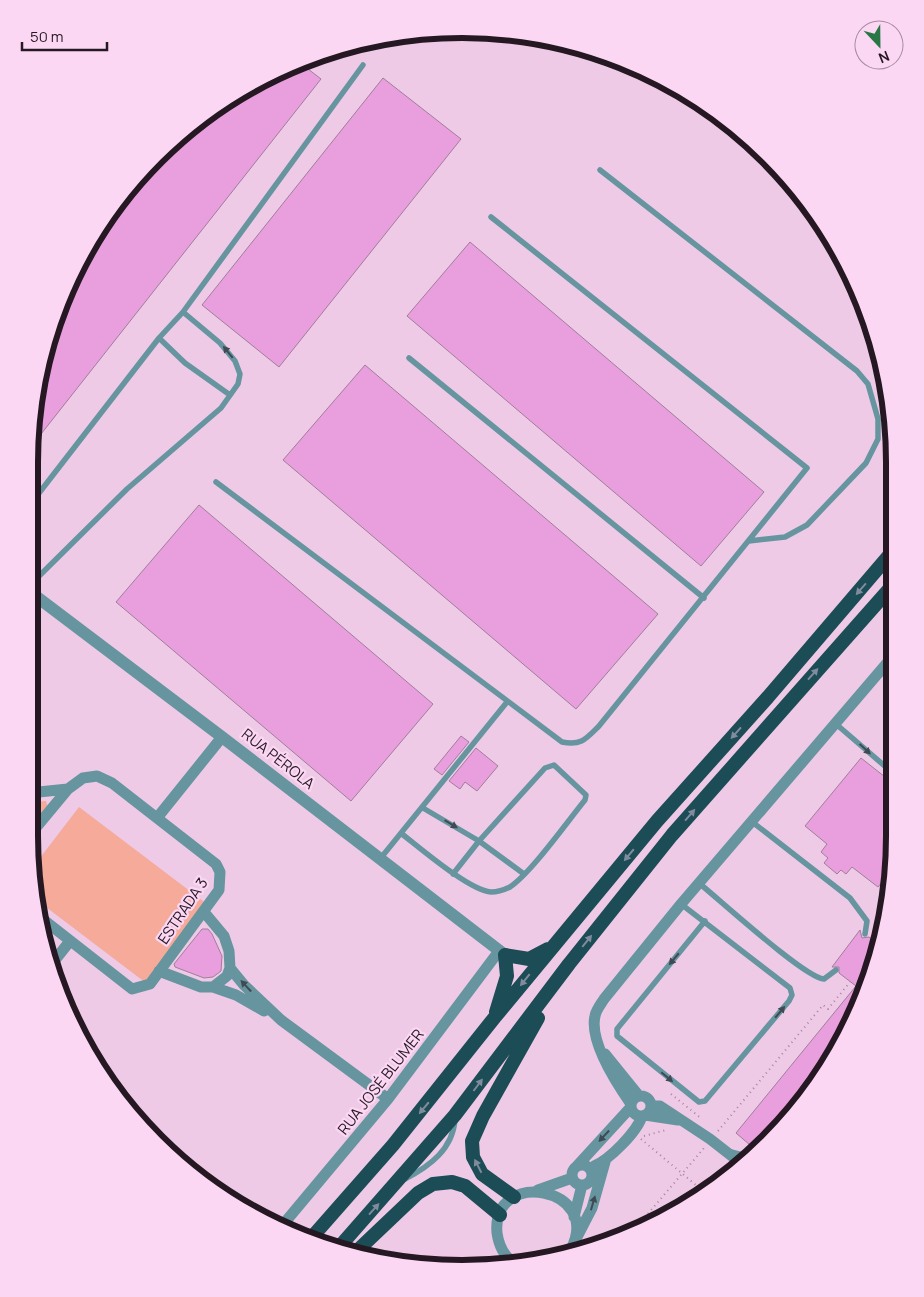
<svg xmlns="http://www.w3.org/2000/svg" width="924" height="1297" viewBox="0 0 924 1297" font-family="Manrope,sans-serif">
<rect width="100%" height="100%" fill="#eecae7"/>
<path fill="#f5aa9a" d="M46 801 48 808 29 831V802Z
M79 807 207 904 146 983 38 901 33 867Z"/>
<path fill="#e99fdd" stroke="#9f7e99" d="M299 62 321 79 30 448 37 377 87 245 177 136 246 87Z
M383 78 461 139 279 367 202 305Z
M470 242 764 492 701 566 407 316Z
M365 365 658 614 576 709 283 460Z
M199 505 433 704 351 801 116 602Z
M461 736 469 742 442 775 434 769Z
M476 748 498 766 477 791 465 782 460 789 449 781Z
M861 758 894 784V868L878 887 852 867 846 874 841 870 837 874 824 863 828 858 821 852 827 844 805 826Z
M202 929H208L212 934 222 956 221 971 213 977 204 978 175 967 174 964Z
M860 930 862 938 869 937 881 946 851 1026 806 1099 757 1151 736 1133 856 986 839 973V967H832Z"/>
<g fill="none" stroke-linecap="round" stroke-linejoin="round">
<path stroke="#a3879e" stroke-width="2" stroke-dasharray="1 4" stroke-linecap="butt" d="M880 946 881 944
M671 1094 702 1119
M718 1131 823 1005 828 1009 850 982
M644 1136 666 1130
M641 1139 703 1191
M635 1229 704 1148"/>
<path stroke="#66959f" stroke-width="5.5" d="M600 170 857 371 868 384 878 419V439L866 463 807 525 785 537 749 541
M159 338 185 363 230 395
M409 358 704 598
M216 482 562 742C581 746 586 739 599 726L807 468 491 217
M29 506 159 338 183 312 363 65
M29 586 127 489 221 408 238 384 240 374 235 361 220 343 183 312
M836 724 894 774
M423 808 479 841 524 874
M751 821 850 898 867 921 865 934
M402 834C420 848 470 891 491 892 497 892 504 890 510 887 531 873 567 822 585 800L586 795 554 765 545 768 479 841 453 874
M380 859 507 702
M700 884C720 900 805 978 824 979L836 970
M681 904 790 988 792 995 789 1001 705 1101 699 1102 617 1036V1029L705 921
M731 1152 751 1157
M405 1179C430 1166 453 1149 455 1119
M674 1210 677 1208"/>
<path stroke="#66959f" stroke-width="11" d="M29 793 68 789
M157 818 222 737
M29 836 68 789 83 778 97 776 112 783 216 864 220 872 219 890 150 984 132 989 40 917
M204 912 224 936 229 951 230 968 244 985 281 1020 388 1099
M51 965 70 941
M159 971 201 987H213L236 995 264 1011
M213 987 227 976 230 968
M605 1054 639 1096
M631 1106a10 10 0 1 1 20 0a10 10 0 1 1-20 0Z
M631 1104C617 1084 589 1042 595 1016 596 1010 601 1004 604 999L681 904 893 656
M651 1106H660L710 1139 742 1164
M645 1115 678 1120
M572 1175a10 10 0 1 1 20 0a10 10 0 1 1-20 0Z
M577 1166 631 1107
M592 1174 594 1166C609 1160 637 1132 642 1116
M538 1190 572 1178
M574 1217 582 1185
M281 1227 388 1099 499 951
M576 1239 592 1208 605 1162
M517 1265C505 1258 499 1247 497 1233 491 1167 603 1187 571 1249"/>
<path stroke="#66959f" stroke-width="12" d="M29 591 222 737 505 955"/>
<path stroke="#1c4c55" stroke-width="14" d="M496 1012 507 976 505 955 529 959 548 949
M514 1197 482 1174 473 1157 472 1141 483 1116 538 1018
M313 1236 393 1145 495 1017 657 821 768 697 892 552
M341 1245 455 1115 569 964 672 835 893 585
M358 1250 418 1193 433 1184 452 1182 465 1186 500 1215"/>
</g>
<defs><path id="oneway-solid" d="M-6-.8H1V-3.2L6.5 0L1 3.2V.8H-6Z" transform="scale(1.25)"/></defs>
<g fill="#3f4a55">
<use href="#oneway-solid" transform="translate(228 352) rotate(-129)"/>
<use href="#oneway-solid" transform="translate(865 749) rotate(43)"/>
<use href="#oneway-solid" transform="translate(451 824) rotate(31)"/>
<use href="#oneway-solid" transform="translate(674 959) rotate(130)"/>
<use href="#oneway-solid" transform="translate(246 986) rotate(-133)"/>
<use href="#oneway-solid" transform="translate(780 1012) rotate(-50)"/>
<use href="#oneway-solid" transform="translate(667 1077) rotate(40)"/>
<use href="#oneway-solid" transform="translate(604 1136) rotate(133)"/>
<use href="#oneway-solid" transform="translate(593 1203) rotate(-74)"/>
</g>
<g fill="#808b9d">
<use href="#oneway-solid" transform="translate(861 589) rotate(131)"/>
<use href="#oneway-solid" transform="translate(813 674) rotate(-48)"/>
<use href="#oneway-solid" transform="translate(736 733) rotate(132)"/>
<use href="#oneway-solid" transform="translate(690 815) rotate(-49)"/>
<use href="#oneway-solid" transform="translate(629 855) rotate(130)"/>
<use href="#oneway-solid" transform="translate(587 941) rotate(-51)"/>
<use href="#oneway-solid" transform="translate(525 980) rotate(129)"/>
<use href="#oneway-solid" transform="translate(478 1085) rotate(-53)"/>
<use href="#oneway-solid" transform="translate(424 1108) rotate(130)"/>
<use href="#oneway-solid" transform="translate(478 1166) rotate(-117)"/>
<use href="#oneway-solid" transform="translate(374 1209) rotate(-48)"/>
</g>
<g text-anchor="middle" stroke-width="4.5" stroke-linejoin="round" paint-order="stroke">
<g font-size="15" fill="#251823" stroke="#fbd7f4">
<text transform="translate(278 759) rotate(38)" y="5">RUA PÉROLA</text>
<text transform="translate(183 911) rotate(-56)" y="5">ESTRADA 3</text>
<text transform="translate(381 1082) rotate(-52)" y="5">RUA JOSÉ BLUMER</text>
</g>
</g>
<path d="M0 0H924V1297H0ZM462 38H462A424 424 0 0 1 886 462V836A424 424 0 0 1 462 1260H462A424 424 0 0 1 38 836V462A424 424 0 0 1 462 38Z" fill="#fbd7f4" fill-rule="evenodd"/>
<path fill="none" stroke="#251823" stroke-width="6" d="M462 38H462A424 424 0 0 1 886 462V836A424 424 0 0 1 462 1260H462A424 424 0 0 1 38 836V462A424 424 0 0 1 462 38Z"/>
<g transform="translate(879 45) rotate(158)"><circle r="24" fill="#fbd7f4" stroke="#a58ba0"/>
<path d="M0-4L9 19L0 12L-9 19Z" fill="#2a7746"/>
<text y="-8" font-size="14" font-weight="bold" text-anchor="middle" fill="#251823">N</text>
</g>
<path d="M22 42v8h85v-8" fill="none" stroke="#251823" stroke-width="2.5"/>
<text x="30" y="42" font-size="15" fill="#251823" stroke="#fbd7f4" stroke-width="4" paint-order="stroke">50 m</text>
</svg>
